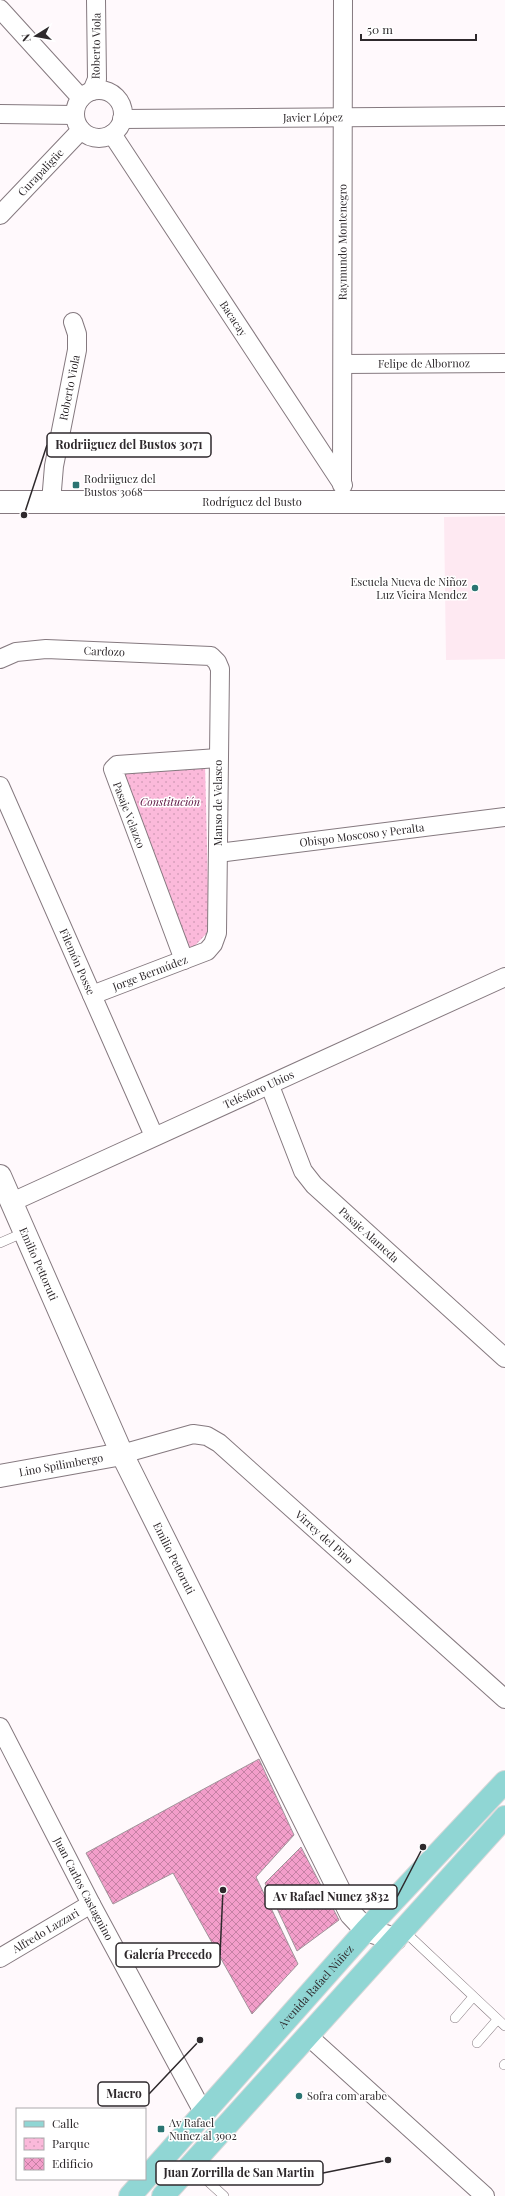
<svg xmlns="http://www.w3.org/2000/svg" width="505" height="2196" viewBox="0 0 505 2196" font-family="'Playfair Display',serif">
<defs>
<pattern id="park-dots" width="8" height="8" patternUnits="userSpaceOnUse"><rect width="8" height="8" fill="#fbb9da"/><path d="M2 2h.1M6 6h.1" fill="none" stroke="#d79fbb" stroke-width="1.8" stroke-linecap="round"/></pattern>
<pattern id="building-cross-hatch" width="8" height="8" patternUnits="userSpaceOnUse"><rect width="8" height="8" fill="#f39eca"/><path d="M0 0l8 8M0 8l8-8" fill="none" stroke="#c581a4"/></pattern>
</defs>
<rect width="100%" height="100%" fill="#fff9fc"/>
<path fill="#fee9f2" d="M505 516V659L446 660 444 517Z"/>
<path fill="url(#park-dots)" d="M205 763 209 931 187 954 122 772Z"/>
<path fill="url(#building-cross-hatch)" stroke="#a0949a" d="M259 1759 294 1835 256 1877 298 1964 252 2014 173 1873 113 1904 86 1853Z
M301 1847 339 1920 297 1951 265 1883Z"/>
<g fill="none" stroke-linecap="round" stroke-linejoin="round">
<g stroke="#85797f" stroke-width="10">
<path id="lane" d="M0 1243 25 1232
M403 1930 505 2026
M455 2018 473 1997
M477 2043 497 2020
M504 2065 505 2064
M190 2165 224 2196"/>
</g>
<g stroke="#85797f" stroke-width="20">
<g id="street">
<path d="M0 9 81 98"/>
<circle cx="99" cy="114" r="24"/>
<path d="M92 91 97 79 96 0"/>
<path d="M0 114 75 115"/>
<path id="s1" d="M122 119 505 116"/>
<path id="s2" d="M112 134 343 485"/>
<path id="s3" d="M0 215 81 130"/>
<path id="s4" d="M343 364 505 363"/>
<path id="s5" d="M342 485 343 0"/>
<path id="s6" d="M51 502 54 466 77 350V334L73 322"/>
<path id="s7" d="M0 659 16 652 46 649 211 656 217 662 220 669 217 933 213 944 207 951 92 995"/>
<path id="s8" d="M0 786 154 1136"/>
<path id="s9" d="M218 853 505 817"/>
<path d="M184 960 113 769 117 765 218 758"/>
<path id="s10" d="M270 1086 303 1171 314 1185 505 1358"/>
<path id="s11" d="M12 1202 505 977"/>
<path id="s12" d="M122 1454 193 1434 207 1436 219 1443 505 1699"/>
<path id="s13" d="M0 1727 91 1904 203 2112"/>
<path id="s14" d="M0 1958 91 1904"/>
<path d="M307 2035 485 2196"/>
</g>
</g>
<g stroke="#85797f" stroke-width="24">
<g id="secondary">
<path id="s15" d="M0 502H505"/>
<path id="s16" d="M0 1176 122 1454 351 1914 366 1930 395 1939"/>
<path id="s17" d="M0 1476 122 1454"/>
</g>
</g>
<g stroke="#d9d8d9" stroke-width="24">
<g id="primary">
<path id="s18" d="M130 2196 366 1930 505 1782"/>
<path d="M163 2196 505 1817"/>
</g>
</g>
<use href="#lane" stroke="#fff" stroke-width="9"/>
<use href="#street" stroke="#fff" stroke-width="18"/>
<use href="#secondary" stroke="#fff" stroke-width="22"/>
<use href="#primary" stroke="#90d6d4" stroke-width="22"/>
</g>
<g fill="#2b7472" stroke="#fff" stroke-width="1.5">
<rect x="72" y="481" width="8" height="8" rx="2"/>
<circle cx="475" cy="588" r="4"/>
<circle cx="299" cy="2096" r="4"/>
<rect x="157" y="2125" width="8" height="8" rx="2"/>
</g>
<g text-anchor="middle" stroke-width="3" stroke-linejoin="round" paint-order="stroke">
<g font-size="11" fill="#2e292c" stroke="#fff">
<text transform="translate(96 46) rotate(-89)" y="4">Roberto Viola</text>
<text dy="4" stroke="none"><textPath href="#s1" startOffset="191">Javier López</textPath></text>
<text dy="4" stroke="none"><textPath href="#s3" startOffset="59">Curapaligüe</textPath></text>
<text dy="4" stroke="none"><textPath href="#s5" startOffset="243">Raymundo Montenegro</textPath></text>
<text dy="4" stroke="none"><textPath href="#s2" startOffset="221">Bacacay</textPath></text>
<text dy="4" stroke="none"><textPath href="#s4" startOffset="81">Felipe de Albornoz</textPath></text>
<text dy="4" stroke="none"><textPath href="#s6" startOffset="116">Roberto Viola</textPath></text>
<text dy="4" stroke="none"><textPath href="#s15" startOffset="252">Rodríguez del Busto</textPath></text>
<text dy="4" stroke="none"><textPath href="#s7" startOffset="106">Cardozo</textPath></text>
<text transform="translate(218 803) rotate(-90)" y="4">Manso de Velasco</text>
<text transform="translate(129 815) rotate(69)" y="4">Pasaje Velazco</text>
<text dy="4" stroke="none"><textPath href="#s9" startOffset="145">Obispo Moscoso y Peralta</textPath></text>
<text dy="4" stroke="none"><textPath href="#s8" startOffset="192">Filemón Posse</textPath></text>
<text transform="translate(150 973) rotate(-21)" y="4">Jorge Bermúdez</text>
<text dy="4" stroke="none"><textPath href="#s11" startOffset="271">Telésforo Ubios</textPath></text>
<text dy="4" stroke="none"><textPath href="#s10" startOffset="183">Pasaje Alameda</textPath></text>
<text dy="4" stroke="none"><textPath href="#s16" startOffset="96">Emilio Pettoruti</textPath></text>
<text dy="4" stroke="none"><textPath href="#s17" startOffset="62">Lino Spilimbergo</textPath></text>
<text dy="4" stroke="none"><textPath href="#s12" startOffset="243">Virrey del Pino</textPath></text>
<text dy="4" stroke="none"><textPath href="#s16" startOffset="420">Emilio Pettoruti</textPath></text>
<text dy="4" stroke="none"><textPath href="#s13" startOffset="182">Juan Carlos Castagnino</textPath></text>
<text dy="4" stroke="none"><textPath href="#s14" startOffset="53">Alfredo Lazzari</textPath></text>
<text dy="4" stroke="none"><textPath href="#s18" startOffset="280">Avenida Rafael Núñez</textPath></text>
</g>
<g font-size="11" fill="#2e292c" stroke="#fff" text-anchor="start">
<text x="84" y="483">Rodriiguez del<tspan x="84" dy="13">Bustos 3068</tspan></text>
<text x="467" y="586" text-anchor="end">Escuela Nueva de Niñoz<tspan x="467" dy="13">Luz Vieira Mendez</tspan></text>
<text x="307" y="2100">Sofra com arabe</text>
<text x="169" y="2127">Av Rafael<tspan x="169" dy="13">Nuñez al 3902</tspan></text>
</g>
<g font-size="11" font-style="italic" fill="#590f3d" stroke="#fff">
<text x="170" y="806">Constitución</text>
</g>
</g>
<path fill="none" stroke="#2e292c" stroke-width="1.5" d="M24 515L47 445M423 1847L397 1897M223 1890L220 1955M200 2040L149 2094M388 2160L323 2173"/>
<g fill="#2e292c" stroke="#fff" stroke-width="1.5">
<circle cx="24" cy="515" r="4"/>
<circle cx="423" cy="1847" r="4"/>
<circle cx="223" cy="1890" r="4"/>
<circle cx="200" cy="2040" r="4"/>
<circle cx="388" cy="2160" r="4"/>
</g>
<g fill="#fff" stroke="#2e292c" stroke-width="1.5">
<rect x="47" y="433" width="164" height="24" rx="4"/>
<rect x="265" y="1885" width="132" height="24" rx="4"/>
<rect x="116" y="1943" width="104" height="24" rx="4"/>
<rect x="98" y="2082" width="51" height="24" rx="4"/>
<rect x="156" y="2161" width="167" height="24" rx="4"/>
</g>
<g font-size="12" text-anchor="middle" font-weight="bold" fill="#2e292c">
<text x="129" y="449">Rodriiguez del Bustos 3071</text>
<text x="331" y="1901">Av Rafael Nunez 3832</text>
<text x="168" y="1959">Galería Precedo</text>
<text x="124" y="2098">Macro</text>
<text x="239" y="2177">Juan Zorrilla de San Martin</text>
</g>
<rect x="16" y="2108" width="130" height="72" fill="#ffffff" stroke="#aba9ab"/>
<rect x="24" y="2121" width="20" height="6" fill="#90d6d4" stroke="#aba9ab"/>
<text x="52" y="2128" font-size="12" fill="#2e292c">Calle</text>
<rect x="24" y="2138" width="20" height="12" fill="url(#park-dots)" stroke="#aba9ab"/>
<text x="52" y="2148" font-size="12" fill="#2e292c">Parque</text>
<rect x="24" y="2158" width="20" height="12" fill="url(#building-cross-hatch)" stroke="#aba9ab"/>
<text x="52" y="2168" font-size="12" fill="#2e292c">Edificio</text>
<g transform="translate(36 36) rotate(259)" stroke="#ffffff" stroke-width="3" paint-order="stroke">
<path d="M0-3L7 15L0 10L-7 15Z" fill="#2e292c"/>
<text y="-6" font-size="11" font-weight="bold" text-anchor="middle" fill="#2e292c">N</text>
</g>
<path d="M361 34v6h115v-6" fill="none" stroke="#2e292c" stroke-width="2"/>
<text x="367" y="34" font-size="12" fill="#2e292c" stroke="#ffffff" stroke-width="3" paint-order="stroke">50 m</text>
</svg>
